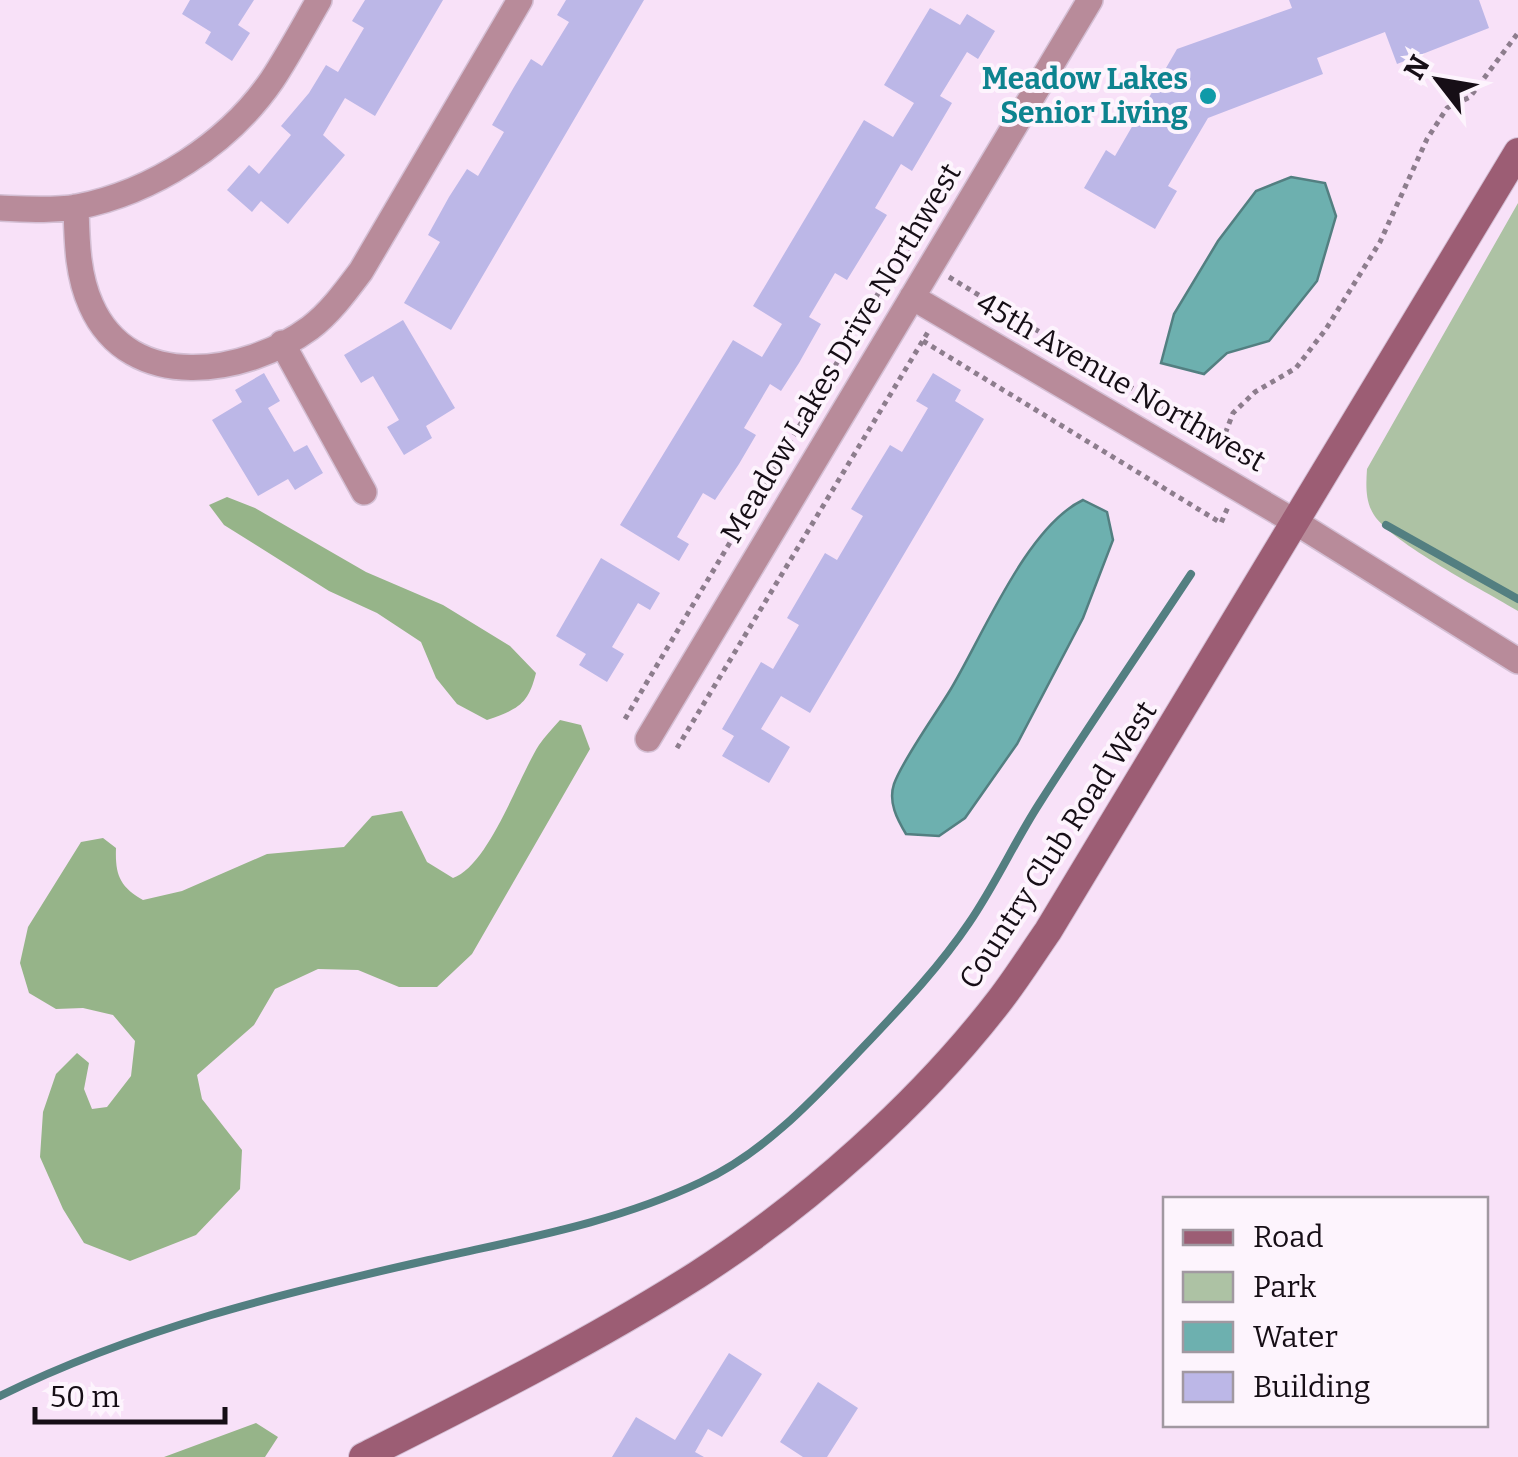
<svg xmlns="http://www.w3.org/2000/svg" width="1518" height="1457" viewBox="0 0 1518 1457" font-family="Bitter,serif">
<rect width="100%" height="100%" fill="#f8e1f8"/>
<path fill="#adc2a4" d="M1518 203V611C1485 591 1392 543 1374 515 1365 501 1366 484 1367 469Z"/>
<path fill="#96b489" d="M227 497 255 508 366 572 443 605 510 646 536 673C528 705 518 709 487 720L457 704 436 678 421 642 377 613 329 591 224 525 209 505Z
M560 720 581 725 590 749 472 954 437 987H399L358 970 318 969 275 989 254 1025 197 1075 202 1099 242 1150 240 1189 196 1235 130 1261 84 1243 63 1209 40 1157 43 1112 56 1074 77 1053 89 1063 84 1089 92 1109 107 1107 131 1076 135 1041 113 1015 83 1008 56 1009 29 993 20 963 28 927 81 842 103 838 116 848C115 875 120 887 143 900L182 891 267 854 344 847 372 816 402 811 427 862 453 878C489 865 518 778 539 745 545 736 553 728 560 720Z
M256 1423 278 1437 265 1457H164Z"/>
<path fill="#6db0af" stroke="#537f81" stroke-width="2.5" d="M1291 177 1325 183 1336 216 1317 281 1269 341 1227 353 1204 374 1161 363 1174 314 1218 241 1256 191Z
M1083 500 1107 512 1113 540 1083 618 1017 744 965 818 939 836 906 834C897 819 888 802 894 784 902 761 935 715 949 692 982 638 1026 527 1083 500Z"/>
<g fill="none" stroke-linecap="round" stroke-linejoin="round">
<path stroke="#537f81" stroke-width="8" d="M1386 525 1518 599
M0 1396C135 1329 283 1293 429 1260 521 1239 615 1223 701 1182 768 1151 819 1093 870 1040 905 1003 940 966 969 923 995 885 1014 843 1039 804 1088 727 1140 651 1191 574"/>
</g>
<path fill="#bcb7e7" d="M190 0H254L238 25 250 33 232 61 205 43 211 32 182 14Z
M365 0H443L375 116 345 98 323 135 345 155 288 224 261 201 252 212 227 190 249 165 259 174 291 135 281 126 309 93 326 65 338 72 364 28 352 21Z
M566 0H644L451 330 404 303 440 242 428 235 449 197 467 169 478 176 504 132 492 125 514 87 531 59 542 66 569 22 557 15Z
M1289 0H1479L1489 28 1397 64 1385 32 1317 58 1323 74 1208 118 1168 186 1177 191 1155 229 1084 188 1106 150 1115 156 1177 49 1292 8Z
M930 8 960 25 967 14 995 31 978 59 967 52 940 96 952 103 912 171 901 164 875 208 887 215 847 280 835 273 809 317 821 324 799 363 781 391 770 384 744 428 756 435 739 464 715 500 703 493 677 537 689 544 679 561 620 525 733 340 762 357 782 324 753 306 864 120 893 137 914 103 884 85Z
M403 320 455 408 426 426 432 438 404 455 387 427 399 420 373 376 361 383 344 355Z
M264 373 280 401 268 408 294 452 307 445 323 473 295 490 288 479 258 496 212 420 242 402 235 390Z
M933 373 961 390 955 401 984 419 810 713 781 696 761 729 790 747 769 783 722 756 734 736 722 729 761 662 773 669 799 625 787 618 825 553 837 560 863 516 851 509 890 445 902 452 928 408 916 401Z
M601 558 660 593 650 610 638 603 612 647 624 654 607 682 579 665 586 654 556 636Z
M729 1353 762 1374 722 1437 708 1429 695 1452 704 1457H612L636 1417 675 1440Z
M818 1382 858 1408 827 1457H803L780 1442Z"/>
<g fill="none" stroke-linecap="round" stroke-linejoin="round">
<g stroke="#d4bfd4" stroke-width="28">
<path id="minor" d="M76 207C77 240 77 274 91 305 130 394 246 375 310 328 330 313 346 291 361 271L520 0
M0 208C25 209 52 211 77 207 153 192 228 144 272 80 289 54 304 26 319 0
M912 297 1297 523 1518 661
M282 343 364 492
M648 739 1090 0"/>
</g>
<g stroke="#d4bfd4" stroke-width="30">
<path id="secondary" d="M363 1457C476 1400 590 1343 697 1275 807 1204 920 1104 1000 1000 1017 978 1032 954 1048 931L1518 152"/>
</g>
<path stroke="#8d7d8d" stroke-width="5" stroke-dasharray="5 5" stroke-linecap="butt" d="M949 277 1221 442
M923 341 1221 523 1228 507
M1237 456 1222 442 1233 413 1255 392 1296 368 1326 329 1380 242 1427 139 1447 108 1470 97 1518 33
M625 719 904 250 909 253
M677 748 928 332"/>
<use href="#minor" stroke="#b88b9a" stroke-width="25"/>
<use href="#secondary" stroke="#9c5d74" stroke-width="28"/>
</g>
<circle fill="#0f9aa8" stroke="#fdf4fd" stroke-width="4" cx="1208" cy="96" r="10"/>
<g text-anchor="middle" stroke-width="8" stroke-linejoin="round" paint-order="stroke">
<g font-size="30" font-weight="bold" fill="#0d838f" stroke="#fdf4fd" text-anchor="end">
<text x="1188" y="89">Meadow Lakes<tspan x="1188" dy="34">Senior Living</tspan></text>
</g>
<g font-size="30" fill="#160e16" stroke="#fdf4fd">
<text transform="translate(841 353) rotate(-59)" y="10">Meadow Lakes Drive Northwest</text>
<text transform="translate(1121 382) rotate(30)" y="10">45th Avenue Northwest</text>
<text transform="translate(1058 845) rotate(-57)" y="10">Country Club Road West</text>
</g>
</g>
<rect x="1163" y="1197" width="325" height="230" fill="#fdf4fd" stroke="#a198a1" stroke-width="2.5"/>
<rect x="1183" y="1230" width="50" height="15" fill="#9c5d74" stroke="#a198a1" stroke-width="2.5"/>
<text x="1253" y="1247" font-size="30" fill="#160e16">Road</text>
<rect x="1183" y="1272" width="50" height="30" fill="#adc2a4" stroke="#a198a1" stroke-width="2.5"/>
<text x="1253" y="1297" font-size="30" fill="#160e16">Park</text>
<rect x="1183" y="1322" width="50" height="30" fill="#6db0af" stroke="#a198a1" stroke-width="2.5"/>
<text x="1253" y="1347" font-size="30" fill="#160e16">Water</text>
<rect x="1183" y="1372" width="50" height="30" fill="#bcb7e7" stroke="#a198a1" stroke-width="2.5"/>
<text x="1253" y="1397" font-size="30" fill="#160e16">Building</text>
<g transform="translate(1438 80) rotate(301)" stroke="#fdf4fd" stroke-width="8" paint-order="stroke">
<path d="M0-8L18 38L0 25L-18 38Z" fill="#160e16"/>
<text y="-15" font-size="28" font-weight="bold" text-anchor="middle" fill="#160e16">N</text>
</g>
<path d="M35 1407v15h190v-15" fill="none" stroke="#160e16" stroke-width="5"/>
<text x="50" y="1407" font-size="30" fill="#160e16" stroke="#fdf4fd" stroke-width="8" paint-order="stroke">50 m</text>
</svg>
